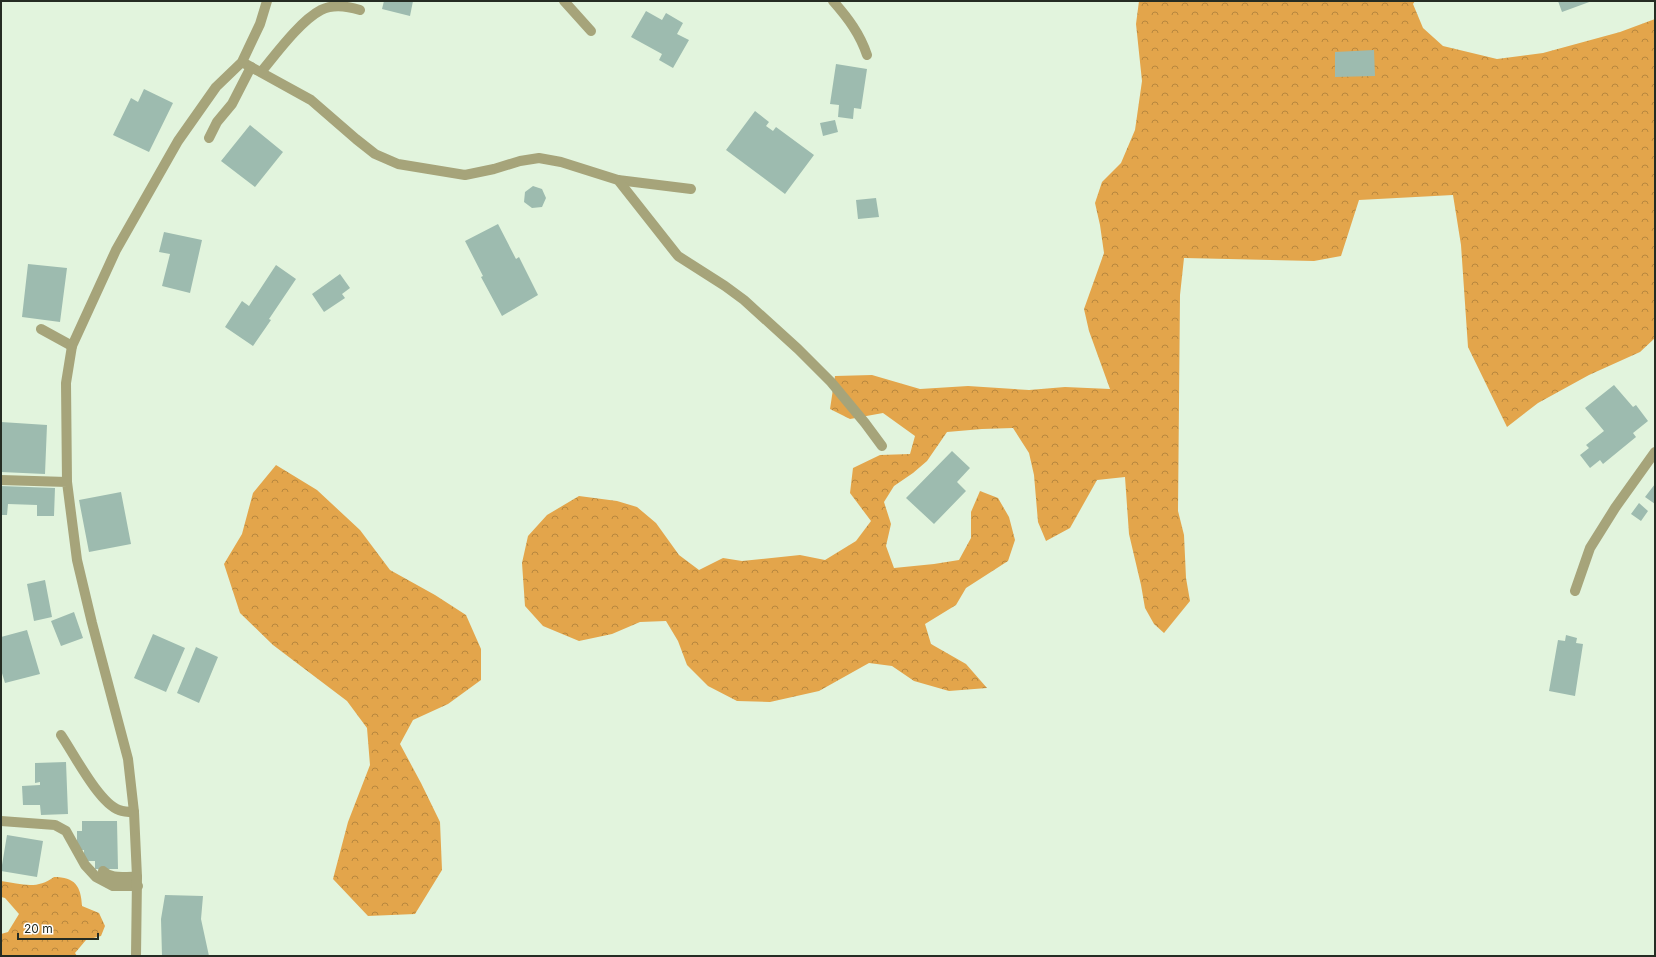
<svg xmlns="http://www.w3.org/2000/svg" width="1656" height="957" viewBox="0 0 1656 957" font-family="Inter,sans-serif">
<defs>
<pattern id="forest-crowns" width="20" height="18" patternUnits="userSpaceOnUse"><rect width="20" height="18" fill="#e3a54b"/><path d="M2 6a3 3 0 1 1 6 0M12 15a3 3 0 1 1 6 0" fill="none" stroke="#b8873e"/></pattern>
</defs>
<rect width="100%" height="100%" fill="#e2f4dd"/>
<path fill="url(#forest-crowns)" d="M1139 1H1415L1413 4 1423 28 1443 46 1497 59 1543 53 1620 32 1655 19V338L1640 352 1589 375 1538 403 1507 427 1468 347 1461 245 1453 195 1359 200 1341 256 1314 261 1184 258 1180 295 1178 511 1184 535 1186 578 1190 601 1164 633 1154 624 1145 608 1141 585 1129 534 1125 477 1097 480 1070 528 1046 541 1038 522 1034 475 1029 453 1013 428 982 429 947 432 927 461 913 473 894 486 884 502 891 524 886 546 894 568 934 564 959 560 971 538V512L980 491 998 498 1009 517 1015 540 1008 561 966 588 956 605 925 624 931 644 966 664 987 688 949 691 914 681 892 666 869 663 819 691 770 702 737 701 708 686 687 665 678 641 666 621 640 622 612 634 579 641 543 626 525 606 522 563 528 536 547 515 579 496 617 501 637 507 656 523 679 555 699 570 723 558 742 561 800 555 825 560 856 541 871 521 850 493 853 468 880 455 910 454 915 436 883 413 850 419 830 409 835 376 872 375 920 389 968 386 1029 390 1065 387 1110 389 1089 331 1084 309 1104 253 1100 225 1095 203 1102 182 1121 163 1135 130 1142 81 1136 24Z
M276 465 317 490 360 530 390 570 435 595 466 615 481 649V680L448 704 413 720 400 744 421 783 440 822 442 870 415 914 368 916 333 879 348 822 370 765 367 728 347 701 273 645 240 613 224 564 242 534 253 493Z
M54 877C75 877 81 886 82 906L99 913 105 926 101 936 86 940 75 953 77 956H1V934L8 932 19 914 5 898 1 897V881C21 884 37 890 54 877Z"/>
<path fill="#9dbbaf" d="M384 1H413L410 16 382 9Z
M1558 1H1592L1562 12Z
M646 11 662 20 666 13 683 23 677 34 689 40 673 68 659 60 662 54 631 37Z
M1374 50 1375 76 1335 77V52Z
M836 64 867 69 861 109 854 108 853 119 838 117 839 105 830 104Z
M144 89 173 103 149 152 113 135 131 98 138 102Z
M755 111 769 122 766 126 773 131 776 127 814 155 785 194 726 150Z
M835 120 838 132 823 136 820 123Z
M250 125 283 152 255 187 221 161Z
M533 186 542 189 546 198 542 207 532 208 524 202 525 192Z
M876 198 879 217 858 219 856 200Z
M498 224 516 259 519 257 538 295 502 316 481 277 483 276 465 241Z
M164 232 202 240 190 293 162 286 170 254 159 252Z
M28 264 67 268 60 322 22 317Z
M276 265 296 279 269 319 271 320 253 346 225 327 242 301 249 306Z
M340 274 350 288 342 294 345 298 324 312 312 294Z
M1614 385 1633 407 1636 405 1648 421 1633 433 1636 437 1603 464 1600 460 1590 468 1580 455 1589 448 1586 445 1604 431 1585 408Z
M1 422 47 425 45 474 1 472Z
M952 451 970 468 957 482 966 491 934 524 906 498Z
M1655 484V504L1645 497Z
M1 486 55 488 54 516H37V505L8 504 7 515H1Z
M121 492 131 544 89 552 79 500Z
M1639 503 1648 511 1641 521 1631 514Z
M45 580 52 617 34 621 27 584Z
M74 612 83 638 61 646 51 621Z
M27 630 40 674 5 683 1 670V637Z
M153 634 185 648 166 692 134 678Z
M1566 635 1577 638 1576 643 1583 644 1575 696 1549 691 1558 640 1565 641Z
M196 647 218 657 199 703 177 693Z
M66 762 68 814 41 815 40 805H23L22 786 40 785V782L35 783V763Z
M82 821H117L118 869H95V861H84V850H77V831H82Z
M7 835 43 841 37 877 1 871Z
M165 895 203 896 201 919 209 956H162L161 919Z"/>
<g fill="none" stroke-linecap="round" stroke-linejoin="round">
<path stroke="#a6a47a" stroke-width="10" d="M833 1C848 18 860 34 867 55
M261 72C276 54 300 21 321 10 333 4 347 6 360 10
M209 138 217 122 232 104 251 67
M618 180 691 189
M41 329 72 346
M1575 591 1590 548 1615 508 1655 452
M61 735C74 754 99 803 119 810 124 812 130 812 134 812
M1 821 55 825 66 831 85 865 96 877 113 886H138
M103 871C112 880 125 876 137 877"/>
<path stroke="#a6a47a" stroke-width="10" d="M564 1 591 31
M242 62 311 100 356 139 375 154 398 164 465 175 494 169 520 161 539 158 561 162 618 180 678 256 725 286 744 300 798 349 831 382 865 423 882 446
M1 480 67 482
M136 956 137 877 134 812 128 759 92 623 77 560 67 482 66 383 72 346 116 250 178 141 216 87 242 62 260 24 267 1"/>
</g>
<rect width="1656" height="957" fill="none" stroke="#252c23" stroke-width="4"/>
<path d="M18 933v6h80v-6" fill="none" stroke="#252c23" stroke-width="2"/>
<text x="24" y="933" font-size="12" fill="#252c23" stroke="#ffffff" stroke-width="3" paint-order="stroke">20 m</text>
</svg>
